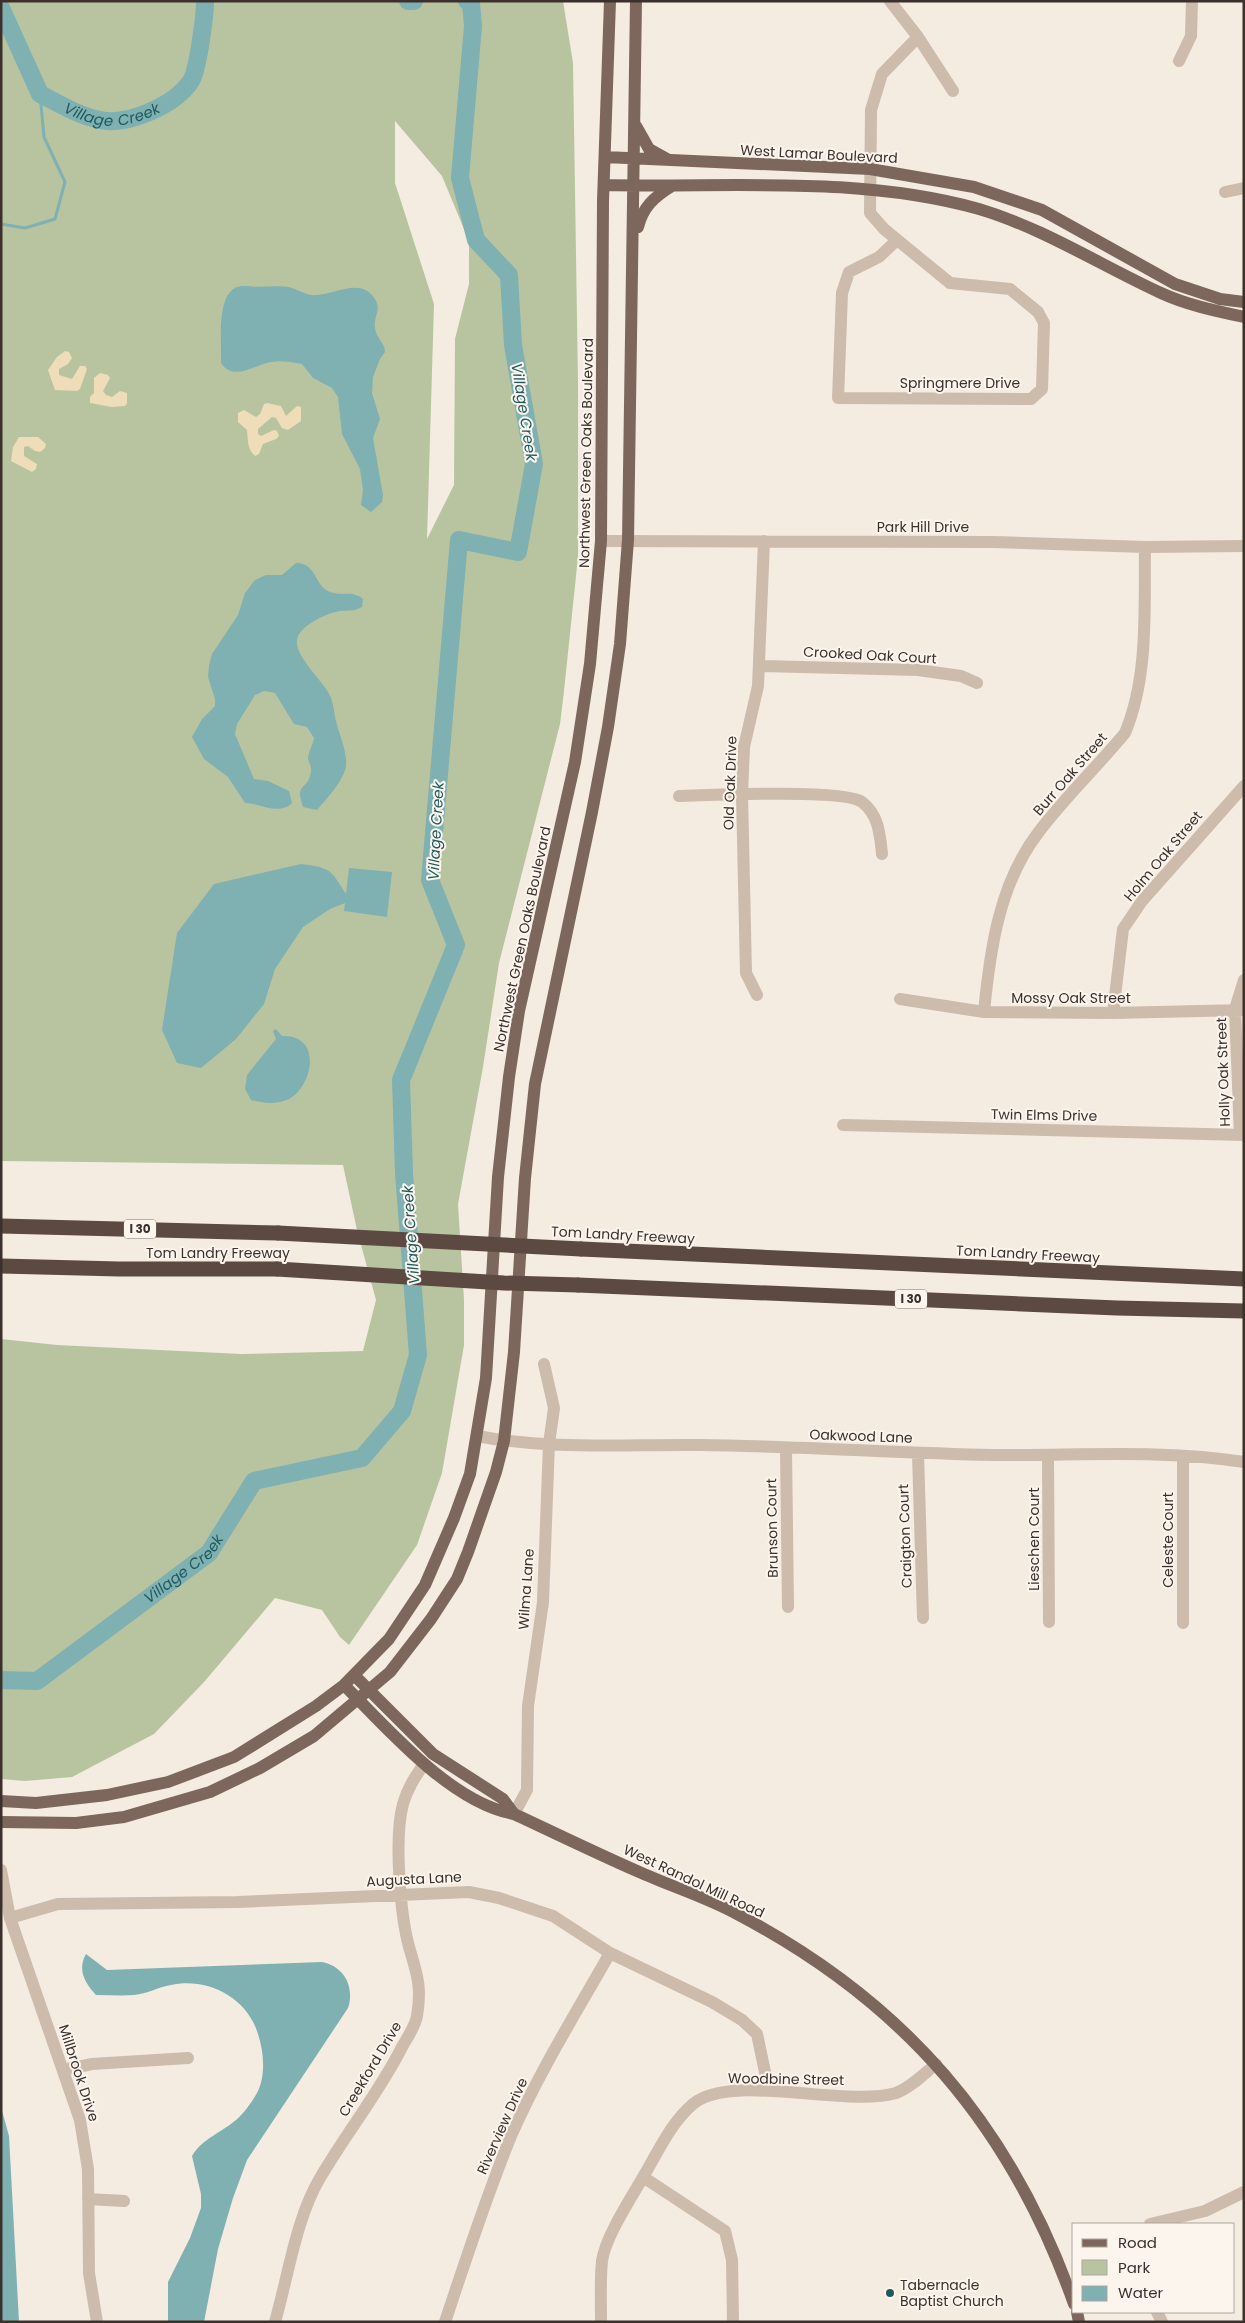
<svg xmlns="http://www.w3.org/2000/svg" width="1245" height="2323" viewBox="0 0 1245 2323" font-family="Poppins,sans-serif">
<rect width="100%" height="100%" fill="#f4ebe1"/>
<path fill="#b8c4a0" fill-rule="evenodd" d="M1 1H563L573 63 578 383V557L564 691 560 724 499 963 483 1067 458 1204 464 1300V1345L442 1473 417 1545 349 1645 340 1637 322 1610 275 1598 205 1681 154 1734 72 1777 25 1781 1 1779V1339L57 1345 241 1354 363 1351 376 1300 357 1230 343 1165 1 1161ZM395 121 442 176 469 241V284L455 339 454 485 427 539 434 304 395 183Z"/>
<path fill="#efdcb8" d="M65 351 69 352 72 358 68 364 59 369V375L72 379 80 366H85L87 369 80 389 77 391 55 390 48 370 57 357Z
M100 373 108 375 110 378 103 391 106 395 112 397 120 391 127 393V403L125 406 112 407 90 403V397L94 393V378Z
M267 403 281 406 286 416 297 406 301 407V421L288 430 282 428 276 418 272 417 258 429V434L261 436 274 430 277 431 279 436 276 439 263 444 259 454 255 456C247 449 248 440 247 430L238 422V413L244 410 256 417 260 414 264 404Z
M19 437H38L46 444 45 448 40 452 35 451 28 446 24 447V456L37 464 36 469 32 472 11 461 13 447Z"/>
<path fill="#7fb0b2" d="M247 286C261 288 276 285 289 287 297 289 304 294 311 295 333 297 360 275 375 299 382 310 373 317 375 328 376 338 385 343 385 352L380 359 373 377 372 393 380 419 373 438 383 495 382 502 371 512 361 505 363 490 360 469 342 434 338 397 332 388 313 378 302 364C292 362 281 360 271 362 254 365 234 382 221 363 222 344 216 298 235 288 238 286 244 286 247 286Z
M296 563C315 563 314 581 326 590 339 598 352 589 363 599L362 607C353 612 349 610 340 611 327 613 304 624 298 636 290 654 326 682 331 698 334 706 334 714 336 721 339 735 351 759 344 773 338 787 327 798 317 810L303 807C294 782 308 791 311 772 312 766 308 762 308 757 309 751 313 744 314 738L307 727 294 724 275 693 264 691 255 695 237 724 235 734 254 779 268 781 289 791 292 803C279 816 260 803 245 803L228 777 204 759 192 737 202 719 215 706V699L208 677 209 665 212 654 238 615 245 593 255 580 266 575H282Z
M301 864C330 868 330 868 346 894L349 868 392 872 387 917 344 911 345 903 330 909 303 927 275 969 264 1004 236 1039 201 1068 177 1063 162 1030 177 933 214 884Z
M276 1029 282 1036C322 1034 314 1085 289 1099 277 1105 262 1103 251 1100L245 1089 247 1075 276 1039 273 1031Z
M86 1954 107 1970 322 1962C344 1966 355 1987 348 2008L247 2160 233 2198 218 2249 204 2322H168V2282L190 2238 201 2208V2194L192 2156C203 2138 221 2133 236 2120 244 2113 252 2102 257 2093 266 2076 264 2052 258 2034 247 1997 207 1977 171 1985 158 1987 147 1994 134 1995 122 1996 109 1995 96 1995 85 1983 77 1970 86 1954Z
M1 2107 9 2136 19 2322H1Z"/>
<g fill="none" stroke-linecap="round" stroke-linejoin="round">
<path stroke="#7fb0b2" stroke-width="3" d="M1 224 25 228 55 219 65 182 44 137 40 94"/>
<g stroke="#7fb0b2" stroke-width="18">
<path d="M408 1H414"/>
<path id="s1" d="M1 8 40 94C58 103 79 116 100 120 128 126 175 105 191 81 198 70 205 15 205 1"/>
<path id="s2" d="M1 1680 37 1681 209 1553 254 1481 362 1458 402 1411 418 1355 404 1173 401 1080 456 945 430 880 459 540 518 552 534 464 513 345 509 275 476 240 460 178 473 26 471 3 467 1"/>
</g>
<path stroke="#cdbbac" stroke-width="12" d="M890 1 918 37 953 91
M1179 61 1191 36 1192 1
M1225 192 1244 188
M897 240 879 257 849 272 842 293 838 398 1031 399 1042 389 1044 323 1038 312 1010 289 950 283 884 229 870 213 871 110 882 74 918 37
M601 541 993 542 1145 547 1244 546
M760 666 918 670 961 676 977 683
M679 796C708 795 845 789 862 802 879 815 880 835 882 854
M757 995 746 973 742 794 744 747 758 686 764 541
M900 999 984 1012 1113 1013 1244 1010
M984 1012C990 950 999 884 1038 833 1064 798 1097 767 1125 733 1149 676 1144 608 1145 547
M1113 1013 1123 929 1142 901 1244 786
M843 1125 1244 1135
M1240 1135 1235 1009 1244 980
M477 1436C550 1450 627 1444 700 1445 798 1446 896 1453 993 1455 1076 1456 1161 1449 1244 1462
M786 1448 788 1607
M918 1454 923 1618
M1048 1456 1049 1622
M1183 1457V1623
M514 1814 527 1790 528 1706 543 1602 549 1444 554 1408 544 1364
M1 1870 10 1918 80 2120 88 2169 89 2273 97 2322
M10 1918 58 1904 237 1902 469 1892 499 1898 553 1916 610 1953 712 2002 742 2020 757 2034 769 2091
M63 2070 92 2064 188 2058
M643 2177 725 2231 732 2260 733 2322
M88 2199 124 2201
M1150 2224 1205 2211 1244 2192
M1157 2312 1162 2322
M275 2322C288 2277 296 2218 320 2178 346 2133 379 2093 402 2047 407 2038 415 2027 417 2016 422 1987 417 1974 409 1947 400 1913 394 1837 403 1804 407 1789 415 1777 424 1764
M445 2322C466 2259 486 2197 511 2136 539 2072 576 2013 610 1953
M601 2322C601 2302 600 2281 602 2261 605 2237 633 2195 646 2172 660 2148 671 2123 693 2104 731 2072 846 2108 896 2093 910 2088 924 2074 936 2064"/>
<path stroke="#7d675c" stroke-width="12" d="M636 126 649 149 667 159
M605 157 870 169 974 187 1042 210 1175 284 1220 299 1244 302
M604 185C729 188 857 175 979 209 1043 228 1100 265 1161 293 1187 305 1216 311 1244 317
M638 227C643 207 654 197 672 186
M354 1675 433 1754 503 1799 514 1814
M344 1685C387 1728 451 1803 514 1814 555 1833 596 1853 637 1871 670 1886 706 1897 737 1914 905 2002 1011 2126 1074 2304
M1 1801 36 1803 107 1795 168 1782 234 1757 316 1706 344 1685 389 1639 425 1585 454 1518 470 1474 486 1378 498 1177 509 1077 519 1011 575 762 590 664 601 541 603 201 610 1
M1 1822 76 1823 124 1817 210 1792 260 1768 314 1736 390 1672 431 1619 457 1579 468 1552 496 1472 504 1441 514 1352 525 1178 535 1084 592 812 608 727 620 644 628 540 636 1
M1077 2312 1079 2322"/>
<path stroke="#5c4a42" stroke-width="15" d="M1 1226 278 1233
M581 1249 1244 1279
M1 1266 119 1269H277
M578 1285 1117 1308 1244 1311"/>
<path stroke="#5c4a42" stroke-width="15" d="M278 1233 581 1249
M277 1269 504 1283 578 1285"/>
</g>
<circle fill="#1f5a5e" stroke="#fbf5ee" stroke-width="2" cx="890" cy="2293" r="5"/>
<g text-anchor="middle" stroke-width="4" stroke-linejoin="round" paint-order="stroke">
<g fill="#fbf5ee" stroke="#756b66" stroke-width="1">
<rect x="124" y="1219.5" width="32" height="19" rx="4"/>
<rect x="895" y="1289.5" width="32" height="19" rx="4"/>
</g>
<g font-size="12" font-weight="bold" fill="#3b302b">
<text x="140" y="1233">I 30</text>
<text x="911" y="1303">I 30</text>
</g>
<g font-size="14" fill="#3b302b" stroke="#fbf5ee">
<text transform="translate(819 154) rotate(3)" y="5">West Lamar Boulevard</text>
<text x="960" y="388">Springmere Drive</text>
<text transform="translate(586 453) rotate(-89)" y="5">Northwest Green Oaks Boulevard</text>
<text x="923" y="532">Park Hill Drive</text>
<text transform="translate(870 655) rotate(3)" y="5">Crooked Oak Court</text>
<text transform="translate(1070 774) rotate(-49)" y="5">Burr Oak Street</text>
<text transform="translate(730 783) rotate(-88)" y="5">Old Oak Drive</text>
<text transform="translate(1163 856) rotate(-50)" y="5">Holm Oak Street</text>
<text transform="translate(522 939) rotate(-78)" y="5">Northwest Green Oaks Boulevard</text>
<text x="1071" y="1003">Mossy Oak Street</text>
<text transform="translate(1223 1072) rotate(-92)" y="5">Holly Oak Street</text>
<text transform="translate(1044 1115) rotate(1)" y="5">Twin Elms Drive</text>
<text transform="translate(623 1235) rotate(3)" y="5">Tom Landry Freeway</text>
<text x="218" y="1258">Tom Landry Freeway</text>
<text transform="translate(1028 1254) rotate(3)" y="5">Tom Landry Freeway</text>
<text transform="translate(861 1436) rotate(2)" y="5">Oakwood Lane</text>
<text transform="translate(772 1528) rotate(-91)" y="5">Brunson Court</text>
<text transform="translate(905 1536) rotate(-92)" y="5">Craigton Court</text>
<text transform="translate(1034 1539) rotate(-90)" y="5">Lieschen Court</text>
<text transform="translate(1168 1540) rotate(-90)" y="5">Celeste Court</text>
<text transform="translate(526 1589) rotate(-86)" y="5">Wilma Lane</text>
<text transform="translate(414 1879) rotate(-3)" y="5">Augusta Lane</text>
<text transform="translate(694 1881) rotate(25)" y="5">West Randol Mill Road</text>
<text transform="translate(370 2069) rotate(-59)" y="5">Creekford Drive</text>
<text transform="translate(79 2073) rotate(72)" y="5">Millbrook Drive</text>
<text transform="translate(786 2079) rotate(1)" y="5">Woodbine Street</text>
<text transform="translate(502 2126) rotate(-66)" y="5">Riverview Drive</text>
</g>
<g font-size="14" fill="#3b302b" stroke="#fbf5ee" text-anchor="start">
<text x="900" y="2290">Tabernacle<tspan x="900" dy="16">Baptist Church</tspan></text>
</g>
<g font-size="15" font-style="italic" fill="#1f5a5e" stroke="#fbf5ee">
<text dy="5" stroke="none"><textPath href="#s1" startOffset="172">Village Creek</textPath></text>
<text transform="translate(524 412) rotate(81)" y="5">Village Creek</text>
<text transform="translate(436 831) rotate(-87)" y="5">Village Creek</text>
<text transform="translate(411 1235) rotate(-94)" y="5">Village Creek</text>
<text dy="5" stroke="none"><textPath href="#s2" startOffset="221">Village Creek</textPath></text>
</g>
</g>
<rect width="1245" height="2323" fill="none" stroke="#3b302b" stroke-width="5"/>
<rect x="1072" y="2223" width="162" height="90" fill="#fbf5ee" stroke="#aea6a0"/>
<rect x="1082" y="2239" width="25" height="8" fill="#7d675c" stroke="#aea6a0"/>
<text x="1118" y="2248" font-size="15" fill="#3b302b">Road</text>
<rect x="1082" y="2260" width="25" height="15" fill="#b8c4a0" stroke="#aea6a0"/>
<text x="1118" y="2273" font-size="15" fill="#3b302b">Park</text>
<rect x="1082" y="2286" width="25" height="15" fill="#7fb0b2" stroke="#aea6a0"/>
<text x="1118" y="2298" font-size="15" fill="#3b302b">Water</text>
</svg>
